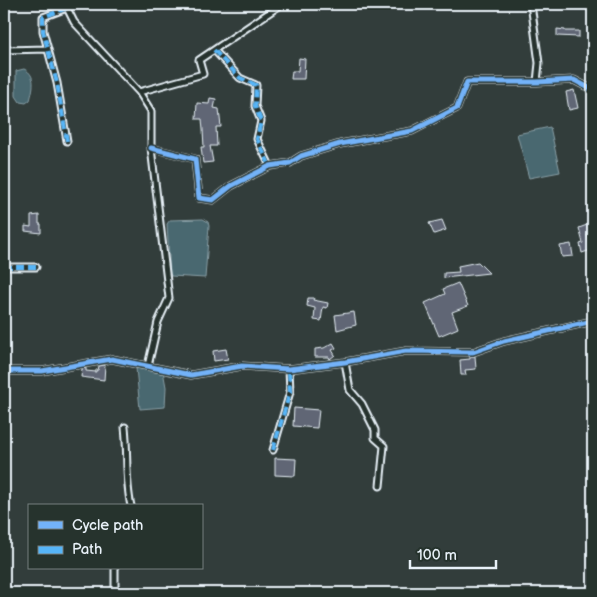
<svg xmlns="http://www.w3.org/2000/svg" width="597" height="597" viewBox="0 0 597 597" font-family="'Balsamiq Sans',sans-serif">
<rect width="100%" height="100%" fill="#323d3b"/>
<filter id="ink" filterUnits="userSpaceOnUse"><feTurbulence type="fractalNoise" baseFrequency=".02" numOctaves="2"/><feDisplacementMap in="SourceGraphic" scale="10" xChannelSelector="R" yChannelSelector="G"/><feConvolveMatrix kernelMatrix="1 2 1 2 8 2 1 2 1" color-interpolation-filters="sRGB"/></filter>
<g filter="url(#ink)">
<path fill="#496870" stroke="#899fa6" d="M24 69C37 75 33 89 30 100L26 103 20 102 16 96V71Z
M550 127 560 172 529 178 517 134Z
M203 219 208 222 209 226 205 278 171 276 170 273 167 224 170 220Z
M136 368 163 371 166 387 165 407 140 409Z"/>
<path fill="#616674" stroke="#e8f1f8" d="M557 29 565 30V31H579V37L557 36Z
M299 58 305 59 304 79H291L292 71H298Z
M574 90 578 108 569 110 566 92Z
M210 98 216 99 214 108 219 109 221 127H216L217 146H210L213 162 203 163 201 147H204L203 130 202 119H196L197 103 209 104Z
M39 215V224H41V233L25 231V226L31 227V216Z
M442 220 446 230 434 234 429 223Z
M587 225 590 234 587 235 591 250 582 253 580 244 583 243 579 228Z
M571 244 573 256 562 257 560 246Z
M478 262 489 273 444 278V273L459 272 458 266Z
M458 283 468 306 452 312 458 328 439 336 425 303 445 294 443 289Z
M308 298H314L313 300 328 303 327 308 323 307 321 321 314 320 315 308 307 306Z
M354 312 356 325 337 330 335 315Z
M333 343 336 348 332 350 335 355 330 359 329 357H315V349L324 348Z
M226 349 228 359 214 361 213 351Z
M470 356H475L476 369 465 370 466 375H461L460 360 470 359Z
M105 365 104 380 81 377 82 369 86 368V371L96 372V370H98L99 366Z
M294 408 319 410 317 428 293 426Z
M275 458 296 459 295 476 275 475Z"/>
<g fill="none" stroke-linecap="round" stroke-linejoin="round">
<g stroke="#e8f1f8" stroke-width="9">
<path id="minor" d="M65 4 74 22 139 92 151 111V148L169 298 158 322 148 366
M531 4 539 63 537 82
M4 50 48 49
M214 50 240 78 256 85 255 106 261 121 257 139 270 166
M139 92 203 74 199 60 282 4
M67 141 57 83 43 31V17L67 8
M151 148 195 159 199 198 213 200 231 186 270 166 290 163 301 156 340 144 412 131 457 108 467 82H537L574 80 589 88H593
M4 267H36
M345 362 350 390 362 404 375 430V438L384 446 380 486
M4 371H42L112 359 191 375 242 366 289 369 345 362 406 351 473 352 504 341 593 321
M125 427C128 453 125 480 131 506
M273 450 290 392 289 369
M113 593 115 587V568"/>
</g>
<use href="#minor" stroke="#26332d" stroke-width="5"/>
<path stroke="#56b5f8" stroke-width="4" stroke-dasharray="8 4" stroke-linecap="butt" d="M214 50 240 78 256 85 255 106 261 121 257 139 270 166
M67 141 57 83 43 31V17L67 8
M4 267H36
M273 450 290 392 289 369"/>
<g stroke="#26332d" stroke-width="8">
<path id="cycleway" d="M151 148 195 159 199 198 213 200 231 186 270 166 290 163 301 156 340 144 412 131 457 108 467 82H537L574 80 589 88H593
M4 371H42L112 359 191 375 242 366 289 369 345 362 406 351 473 352 504 341 593 321"/>
</g>
<use href="#cycleway" stroke="#73b2f8" stroke-width="5"/>
</g>
</g>
<rect width="597" height="597" fill="none" stroke="#26332d" stroke-width="20"/>
<rect x="10" y="10" width="577" height="577" fill="none" stroke="#e8f1f8" stroke-width="2" filter="url(#ink)"/>
<rect x="28" y="504" width="175" height="65" fill="#26332d" stroke="#747f7e"/>
<rect x="38" y="521" width="25" height="8" fill="#73b2f8" stroke="#747f7e"/>
<text x="72" y="530" font-size="15" fill="#e8f1f8">Cycle path</text>
<rect x="38" y="546" width="25" height="8" fill="#56b5f8" stroke="#747f7e"/>
<text x="72" y="554" font-size="15" fill="#e8f1f8">Path</text>
<path d="M410 560v8h86v-8" fill="none" stroke="#e8f1f8" stroke-width="2.5"/>
<text x="417" y="560" font-size="15" fill="#e8f1f8" stroke="#26332d" stroke-width="4" paint-order="stroke">100 m</text>
</svg>
